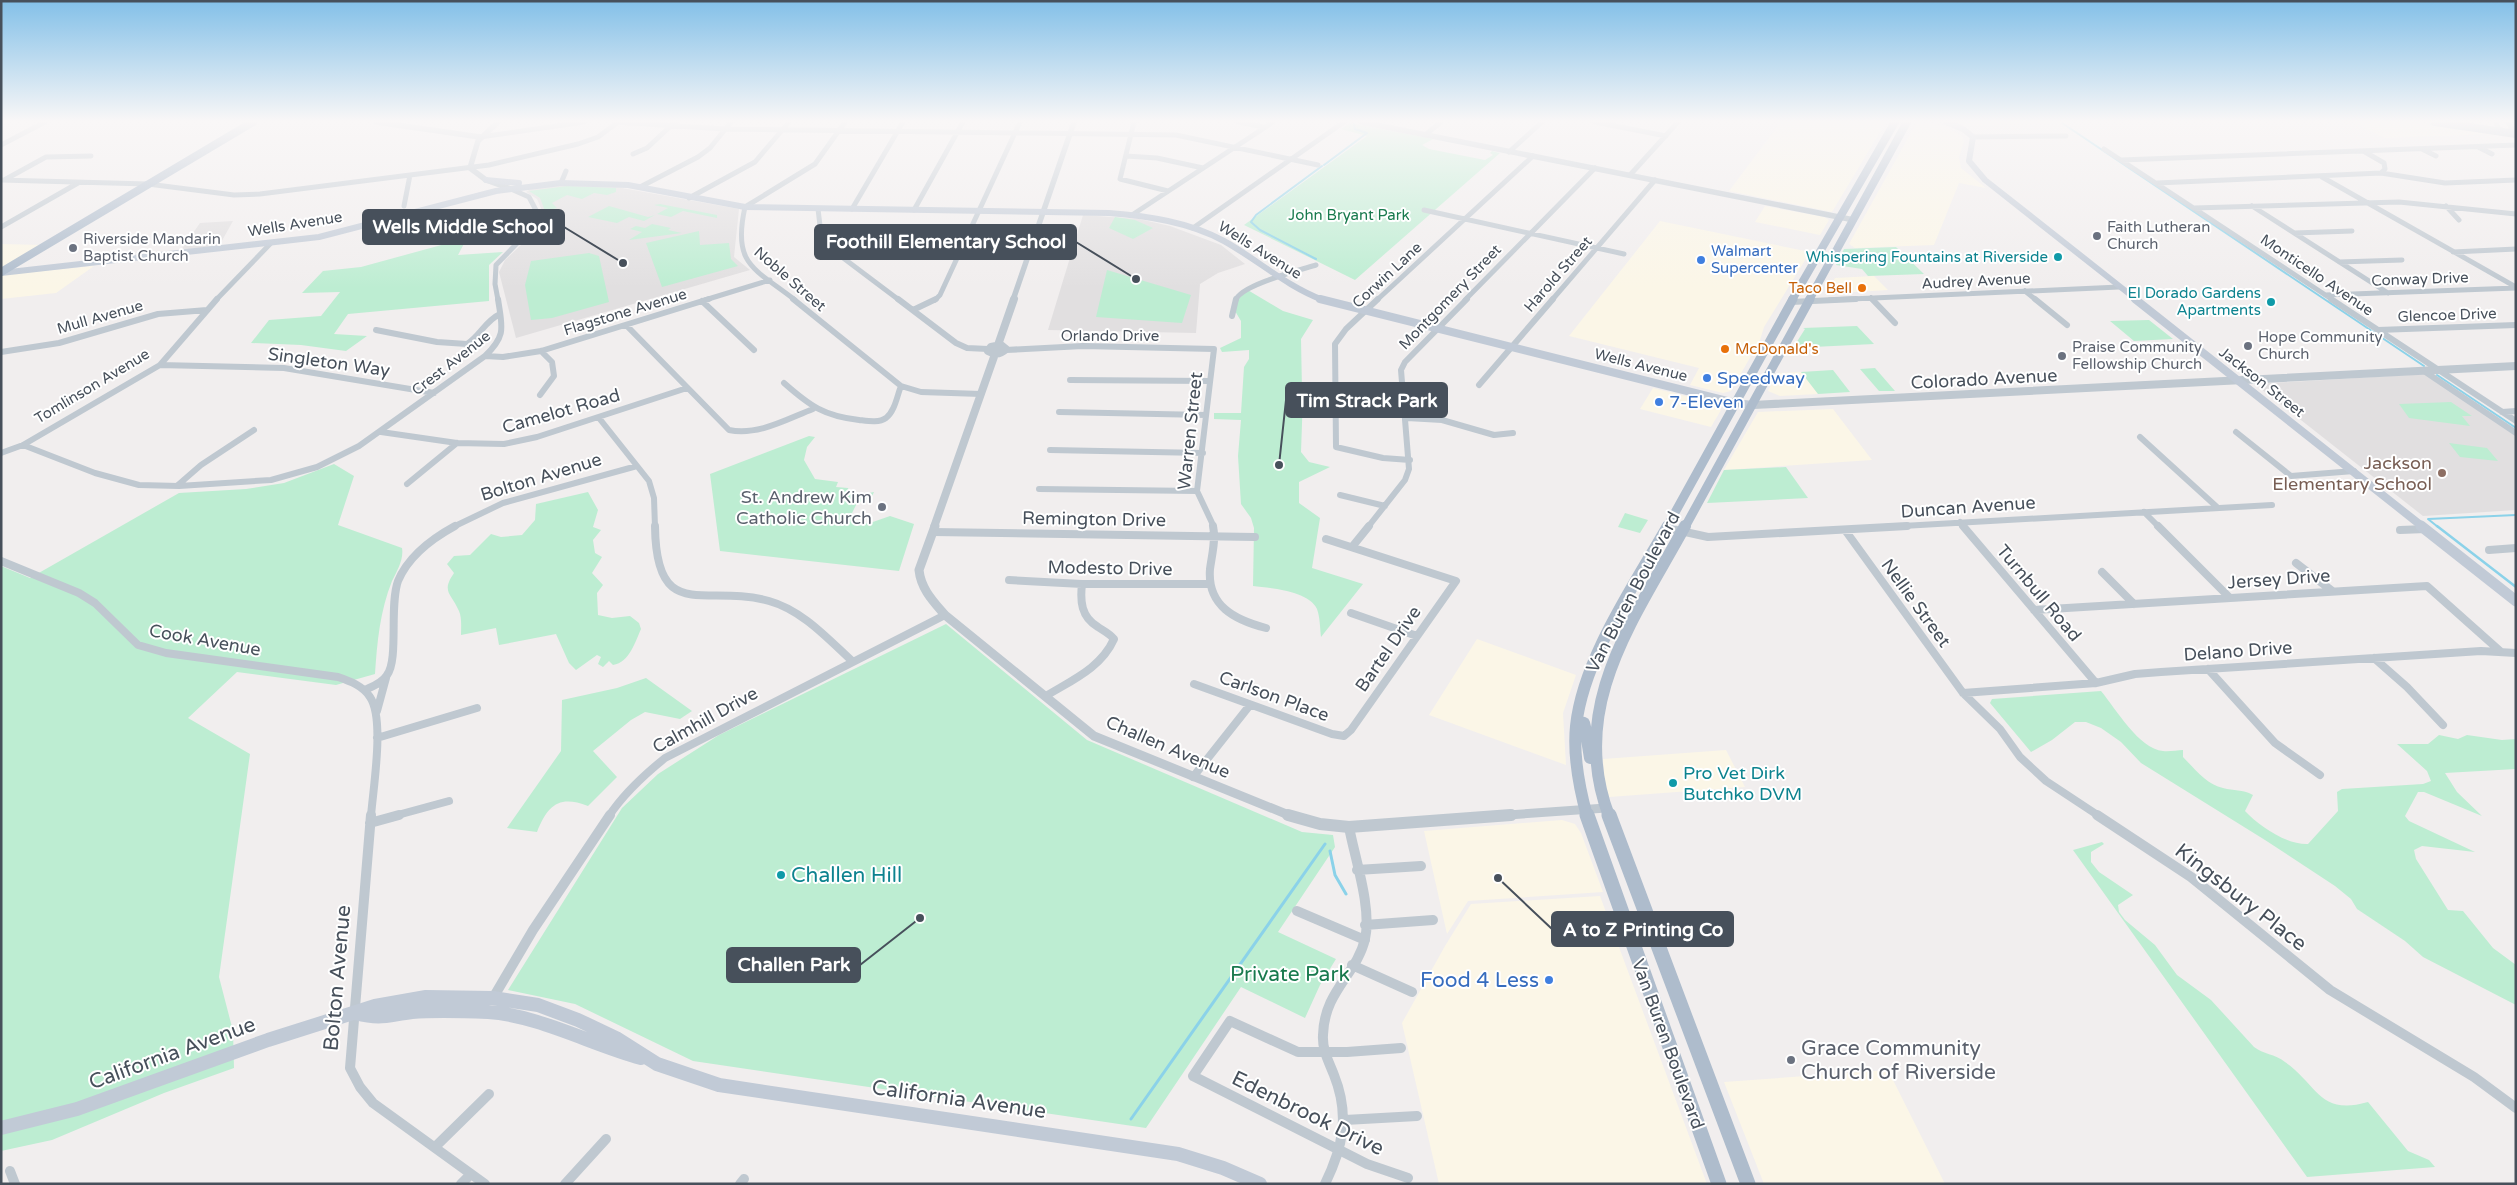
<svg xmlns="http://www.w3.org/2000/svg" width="2517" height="1185" viewBox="0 0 2517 1185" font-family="'Varela Round',sans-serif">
<rect width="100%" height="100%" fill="#f1eeee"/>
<path fill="#fbf6e7" d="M1781 122H1886L1832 212 1729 191Z
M1917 122 1943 125 1962 136 1964 141 1959 157 1961 168 1986 188 1959 183 1934 245 1855 248 1849 244Z
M1956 122H2071L1965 126Z
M2353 122H2413L2493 134 2384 138Z
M1765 206 1824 217 1829 220 1820 235 1755 222Z
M1660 221 1810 252 1764 327 1760 340 1731 391 1723 393 1690 385 1699 368 1569 336Z
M1 244 43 245 1 270Z
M94 266 56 293 1 299V275Z
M1874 276 1888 290 1839 293 1829 288 1835 278Z
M1801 372 1818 394 1780 396 1768 391 1777 373Z
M1653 388 1714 403 1721 410 1711 427 1640 409Z
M1833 409 1872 460 1724 470 1758 412Z
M1477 639 1576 675 1563 713 1566 765 1429 715Z
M1726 750 1745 787 1609 797 1604 778 1603 759Z
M1562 820 1575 824 1581 833 1603 892 1468 901 1447 934 1424 831Z
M1600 896 1707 1184H1439L1402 1023 1445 946 1471 904Z
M1888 1070 1945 1184H1764L1724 1082Z"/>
<path fill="#e1dfe0" d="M560 185 611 186 739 209 734 257 750 270 516 338 499 272 505 260 535 232 543 213 537 199 526 192 532 188Z
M1083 215 1139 219 1170 226 1221 245 1245 264 1218 273 1200 284 1196 333 1048 330Z
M233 221 219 246 181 250 200 223Z
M2425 374 2516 436V510L2423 516 2255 384Z"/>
<path fill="#bdedd2" d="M1350 123 1433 139 1422 145 1429 149 1485 160 1493 155 1490 153 1492 151 1500 153 1355 280 1244 225 1367 136 1341 129Z
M567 186 616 188V192L607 195 594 193 582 199 567 195 552 203 557 208 545 211 540 198 529 191Z
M660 204 717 215V218L683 211 671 217 657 214 668 208 654 205Z
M609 206 648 217 655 215 644 221 629 217 617 223 588 217Z
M1115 217 1135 220 1153 228 1133 239 1109 228Z
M652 224 671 228 668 230 682 233 629 240 642 232 630 229 636 226 645 228Z
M699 231 700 245 729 243 731 259 738 266 662 287 646 243Z
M467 238 458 255 503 252 489 265V301L348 314 334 334 367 336 346 351 301 345 251 343 269 320 321 316 340 292 302 293 323 271 361 267Z
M1896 247 1924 274 1868 276 1862 269 1836 265 1844 249Z
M589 253 599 256 609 302 552 318 531 320 525 285 531 261Z
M1107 270 1191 295 1182 323 1096 317Z
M1246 289 1283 311 1313 320 1301 339 1302 391 1331 392 1330 396 1303 395 1301 452 1309 462 1330 467 1299 482V503L1320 518 1312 568 1363 584 1321 637C1320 628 1320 617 1317 609 1309 591 1271 588 1253 586L1254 528 1251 518 1241 504 1238 456 1241 420 1214 419V413H1241L1244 367 1249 359V350L1222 352 1220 348 1241 338V321L1235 311 1236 302Z
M2149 320 2173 339 2134 341 2110 321Z
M1857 326 1874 344 1793 348 1805 329 1803 328Z
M1875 368 1895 391H1879L1860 369Z
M1833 370 1850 392 1818 394 1801 372Z
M2451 402 2472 416H2462L2470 426 2409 418 2399 404Z
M809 436 815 437 807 447 804 460 815 479 838 482 836 487 848 488 850 494 854 496 874 492 871 498 857 503 850 517 854 525 870 523 890 516 914 524 899 571 720 551 710 474Z
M2449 443 2487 448 2498 461 2460 457Z
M334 464 354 476 338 525 402 548C404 559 397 571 392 581 380 611 377 642 375 674L336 685 237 672 188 718 250 754 219 977 233 1031 234 1068 164 1093 52 1140 1 1151V566L30 578 179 493 246 489 284 483Z
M1786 467 1808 498 1707 503 1724 470Z
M588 492 598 510 593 527 601 530 593 540 595 553 602 557 592 573 603 585 597 593 598 615 612 618 630 616 639 623 641 629C635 642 630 662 613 665L609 661 603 667 598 664 601 657 597 655 576 670 569 663 556 634 499 645 496 628 461 635C461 628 462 618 459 611 451 593 441 592 454 573L447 564 454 556 470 555 491 534 501 537 522 535 535 520 536 504Z
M1625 513 1648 520 1640 533 1618 527Z
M946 624 1087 740 1302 832 1333 835 1335 847 1278 932 1336 959 1320 985 1305 1018 1241 987 1146 1128 693 1061 575 1004 508 990 622 808 658 774 719 735Z
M646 678 692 711 680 719 645 712 631 720 593 751 617 777 588 806C559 795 548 805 537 832L507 828 561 751 562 700 617 688Z
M2101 691C2116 709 2139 749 2163 751 2169 752 2177 750 2183 750V757C2194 768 2207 785 2223 788 2234 791 2242 789 2253 795L2245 811C2259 826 2287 845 2308 844L2338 811 2337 792 2342 789 2423 784 2431 781 2427 771 2397 744H2428L2439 735 2458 739 2467 735 2502 740 2516 739V769L2445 773 2457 792 2482 816 2424 792H2418L2405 816 2409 821 2475 852 2422 846 2414 850 2416 859 2448 910 2463 911 2493 948 2516 965V1005L2423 957 2405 941 2357 909 2351 899 2335 886 2265 840 2141 763 2121 742 2101 728 2086 722H2075L2052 740 2031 752 1990 703 1992 699Z
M2102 842 2104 844 2091 852V862L2099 872 2133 895 2118 905 2119 912 2125 920 2155 945 2177 975 2211 1000 2254 1047C2263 1054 2275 1054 2285 1062 2318 1085 2319 1116 2368 1102L2408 1151 2429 1160 2435 1167 2307 1177 2073 850Z"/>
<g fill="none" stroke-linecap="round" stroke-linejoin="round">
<path stroke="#8bd2e9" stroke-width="2" d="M2062 123 2424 366
M1324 165 1367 133 1355 129 1354 124
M1316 259 1260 230 1251 222 1256 215 1322 166
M2437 375 2516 428
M2438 527 2428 519 2516 515"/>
<path stroke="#8bd2e9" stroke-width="2.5" d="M2437 526 2516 587"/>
<path stroke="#8bd2e9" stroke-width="3" d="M1330 851 1335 875 1346 894
M1131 1119 1325 844"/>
<path stroke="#bfc8d0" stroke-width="5" d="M615 122 725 129 1176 135 1318 165
M1134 122 1120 179 1168 191
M1238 122 1264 127
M1595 122 1666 136
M2496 122 2498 128 2507 133 2512 129 2508 122
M1425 135 1441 122
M480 137 584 122
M1973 137 2066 136
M1 145 45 122
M2478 147 2492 154
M2104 149 2333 300
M2422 149 2436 156
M1509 152 1542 122
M2365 152 2384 163 2385 169 2381 173
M633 154 647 148 675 122
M1126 156 1157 158 1203 168
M2121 160 2516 145
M1630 175 1678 122
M2322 177 2516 287
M6 179 46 157 91 156
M1 180 148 184 234 195 260 194 489 165 578 144 598 137 618 122
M561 183 566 171
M2157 183 2381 173 2445 183 2516 180
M640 187 698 157 710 148 731 122
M689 198 755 162 789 122
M404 206 410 175
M2252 206 2388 293
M2446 206 2459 220
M2194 208 2399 202 2516 214
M818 209 822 242 899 300
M852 209 903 122
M914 210 963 122
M1424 210 1624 254
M1132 215 1273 122
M1 227 78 183
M1193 228 1344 122
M2294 233 2352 231
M835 252C882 237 915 241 964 242
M2453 252 2516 249
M2339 262 2402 260
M2025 291 2036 300
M2325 295 2516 288
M1871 298 1873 300
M216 300 271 243
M498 300 495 284 496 265 530 230 538 214 529 197 511 189
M705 300 770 280
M795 300C754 268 732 265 745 207L815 164 845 122
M935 300 940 295 1020 122
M1236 300C1240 285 1300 270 1316 265
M1377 300 1533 156
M1465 300 1595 168
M1552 300 1655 180
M1829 300 2119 287"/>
<path stroke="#bfc8d0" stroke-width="6" d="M793 299 901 386 921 392 981 394
M898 299 956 343 967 348 988 349
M1378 299 1346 329 1335 344 1336 447 1383 458 1410 460
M1872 299 1895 323
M2035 299 2067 325
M2331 299 2516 421
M702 301 754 350
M1791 302 1856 299
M913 310 936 299
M1232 316 1236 299
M626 325 729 430C758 436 787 419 813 409
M376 330 437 342 467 344C480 336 485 321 500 314
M2378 330 2516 325
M1006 350 1083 346 1214 349 1197 491 1214 527
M1 352 59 343 158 314 207 310
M485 356 503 357 541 351 709 299
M160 365 284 368 434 393
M2424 371 2516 433
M1070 380 1210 381
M784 383C810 406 824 416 859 420 868 421 879 423 886 418 895 411 897 396 901 386
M1479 385 1553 299
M540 395 554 376 552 362 541 351
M1059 412 1206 415
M2502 412 2516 411
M599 418 649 481 654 498 655 527
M1407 418 1442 420 1494 435 1513 433
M381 432 457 443 504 444 537 437 687 388
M2236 432 2291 476 2354 471
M2140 437 2218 508
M23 445 95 473 139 485 179 486 271 480 317 467 359 446 485 356C507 335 502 327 498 299
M1050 450 1203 453
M1 453 23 445 160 365 217 299
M407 484 457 443
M178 485 201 465 254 430
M1039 489 1197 491
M1340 495 1385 506
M2144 512 2159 527
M1960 522 1964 527
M453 527 503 503 637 466
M1368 527 1405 480 1409 469 1401 370 1405 362 1467 299
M1885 527 2272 505"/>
<path stroke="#bfc8d0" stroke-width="8" d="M655 526C656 625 705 583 769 601 802 610 828 639 852 661
M1213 526C1216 540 1212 554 1210 569 1207 606 1235 620 1266 628
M1963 526 2096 683
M2158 526 2229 597
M1667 528 1708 537 1907 526
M1845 530 1963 693 2000 729 2020 757 2046 781 2099 816
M2400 530 2426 529
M933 532 1255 537
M1352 547 1369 526
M2489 550 2516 548
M1 561 79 593 95 603 138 645 166 653 338 677C350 681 363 686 370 697 385 719 373 789 371 816
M2296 563 2331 590
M2102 572 2134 604
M1009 580 1082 584H1210
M2034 610 2427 586 2500 651
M1351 613 1417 636
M2374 658 2407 687 2443 725
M2208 669 2275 743 2320 775
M1194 684 1332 734 1344 736 1351 730 1456 581 1326 539
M365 690C373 686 382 683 387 675 399 659 389 606 398 581 408 557 433 538 455 526
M1963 693 2096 683 2135 674 2161 672 2481 651 2516 653
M1046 696C1072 680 1101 668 1114 639 1109 633 1104 631 1098 627 1081 617 1080 601 1082 584
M377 711 386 678
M377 738 477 708
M1193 777 1250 705
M394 816 449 801
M609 816C624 793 644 775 665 758L945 615"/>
<path stroke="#bfc8d0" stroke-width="10" d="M371 815 350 1068 360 1087 373 1103 485 1184
M2097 815 2191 877 2330 990 2474 1077 2516 1108
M370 823 399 815
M1357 870 1421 866
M1297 911 1365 940
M1365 925 1433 920
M1352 965 1412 992
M493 998 533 930 610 815
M1401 1048 1347 1052H1298L1230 1021 1193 1076 1367 1164 1408 1178
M1345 1120 1417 1116
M435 1147 489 1094
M10 1171 15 1184
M461 1184 471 1174
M565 1184 606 1139
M740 1184 744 1179
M1325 1184C1343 1147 1350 1115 1334 1075 1329 1062 1322 1050 1323 1035 1324 991 1357 974 1365 939 1372 908 1355 859 1349 827"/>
<path stroke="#bfc8d0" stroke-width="5.5" d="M376 122 480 137
M498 122 478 141 470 168 486 180 511 189
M1361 122 1854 220
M1013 300 1074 122"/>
<path stroke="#bfc8d0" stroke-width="8" d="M998 345 1014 299
M1001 345 1006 349C1000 355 995 355 988 351L991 347Z
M1753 405 2516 366
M934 527 995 354"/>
<path stroke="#bfc8d0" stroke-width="9" d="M935 526 919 570C921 589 933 601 945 615L1094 736 1291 816
M1494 816 1606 808"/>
<path stroke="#bfc8d0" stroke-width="12" d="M1288 815 1320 824 1349 827 1511 815"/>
<path stroke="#c1cad6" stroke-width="6" d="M1946 122 1963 129 1973 137 1969 161 1985 180 2137 300
M486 180 519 183
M1 273 319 237 496 191 561 183 628 185 745 207 1109 213C1148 216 1189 222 1224 241 1258 260 1286 286 1323 300"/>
<path stroke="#c1cad6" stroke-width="8" d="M1320 299 1735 403 1753 405
M2135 299 2423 527"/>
<path stroke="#c1cad6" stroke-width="11" d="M2421 526 2516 601"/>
<path stroke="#c1cad6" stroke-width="14" d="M356 1013C381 1020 388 1015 412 1012 436 1010 464 1011 488 1012 537 1015 593 1045 641 1058
M1 1128 77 1109 268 1040 375 1006 426 997 493 998 538 1005 578 1020 616 1038 657 1064 719 1085 1178 1154 1223 1168 1260 1184"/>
<path stroke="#aebccc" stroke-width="8" d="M2435 122 2516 134
M1 272 253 122
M1792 300 1895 122
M1809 300 1907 122"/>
<path stroke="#aebccc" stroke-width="9" d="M1667 527 1793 299
M1685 527 1810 299"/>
<path stroke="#aebccc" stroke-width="12" d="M1577 721 1584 723 1585 727 1590 758
M1587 816C1579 787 1573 756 1576 726 1583 659 1635 584 1668 526
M1609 816C1567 706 1635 618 1685 526"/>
<path stroke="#aebccc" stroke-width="15" d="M1587 815 1719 1184
M1609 815 1748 1184"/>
</g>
<linearGradient id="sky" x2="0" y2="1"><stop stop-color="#83c0e8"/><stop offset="0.42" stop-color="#f9f7f7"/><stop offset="1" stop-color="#f9f7f7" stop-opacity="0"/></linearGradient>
<rect width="2517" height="288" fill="url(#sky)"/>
<g fill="#6b7280" stroke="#fff" stroke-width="2">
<circle cx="2097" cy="236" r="5"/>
<circle cx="73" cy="248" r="5"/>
<circle cx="2248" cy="346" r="5"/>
<circle cx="2062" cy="356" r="5"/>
<circle cx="882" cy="507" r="5"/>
<circle cx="1791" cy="1060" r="5"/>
</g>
<g fill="#0f9aa8" stroke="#fff" stroke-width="2">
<circle cx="2058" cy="257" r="5"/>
<circle cx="2271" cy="302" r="5"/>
<circle cx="1673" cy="783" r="5"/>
<circle cx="781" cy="875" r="5"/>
</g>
<g fill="#3f7fe0" stroke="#fff" stroke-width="2">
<circle cx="1701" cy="260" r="5"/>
<circle cx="1707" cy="378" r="5"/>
<circle cx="1659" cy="402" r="5"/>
<circle cx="1549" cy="980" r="5"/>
</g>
<g fill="#e8710a" stroke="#fff" stroke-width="2">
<circle cx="1862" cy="288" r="5"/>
<circle cx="1725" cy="349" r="5"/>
</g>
<circle fill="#8d6e63" stroke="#fff" stroke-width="2" cx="2442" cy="473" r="5"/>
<g text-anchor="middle" stroke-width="4" stroke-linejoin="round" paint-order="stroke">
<g font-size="15" fill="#197a4e" stroke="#fff">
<text x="1349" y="220">John Bryant Park</text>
</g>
<g font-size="15" fill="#47505b" stroke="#fff">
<text transform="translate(295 224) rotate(-9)" y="5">Wells Avenue</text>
<text transform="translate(1260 250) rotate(32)" y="5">Wells Avenue</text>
<text transform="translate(1558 274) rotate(-49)" y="5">Harold Street</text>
<text transform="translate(1387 275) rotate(-43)" y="5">Corwin Lane</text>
<text transform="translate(2317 275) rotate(34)" y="5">Monticello Avenue</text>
<text transform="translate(790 279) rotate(41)" y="5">Noble Street</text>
<text transform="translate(2420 279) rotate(-2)" y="5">Conway Drive</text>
<text transform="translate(1976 281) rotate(-3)" y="5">Audrey Avenue</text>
<text transform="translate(1450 297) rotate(-46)" y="5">Montgomery Street</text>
<text transform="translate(625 312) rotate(-17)" y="5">Flagstone Avenue</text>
<text transform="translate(2447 315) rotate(-2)" y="5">Glencoe Drive</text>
<text transform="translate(100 317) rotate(-16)" y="5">Mull Avenue</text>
<text x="1110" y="341">Orlando Drive</text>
<text transform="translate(451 363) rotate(-38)" y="5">Crest Avenue</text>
<text transform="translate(1641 365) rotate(14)" y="5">Wells Avenue</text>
<text transform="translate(2262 382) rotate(38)" y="5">Jackson Street</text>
<text transform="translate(92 386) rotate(-31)" y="5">Tomlinson Avenue</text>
</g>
<g font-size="15" fill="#5b616d" stroke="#fff" text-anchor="start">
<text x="2107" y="232">Faith Lutheran<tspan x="2107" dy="17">Church</tspan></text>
<text x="83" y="244">Riverside Mandarin<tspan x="83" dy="17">Baptist Church</tspan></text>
<text x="2258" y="342">Hope Community<tspan x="2258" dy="17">Church</tspan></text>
<text x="2072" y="352">Praise Community<tspan x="2072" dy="17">Fellowship Church</tspan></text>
</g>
<g font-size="15" fill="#366cbe" stroke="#fff" text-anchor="start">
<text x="1711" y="256">Walmart<tspan x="1711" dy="17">Supercenter</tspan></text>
</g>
<g font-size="15" fill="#0d838f" stroke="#fff" text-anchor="end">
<text x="2048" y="262">Whispering Fountains at Riverside</text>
<text x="2261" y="298">El Dorado Gardens<tspan x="2261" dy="17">Apartments</tspan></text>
</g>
<g font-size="15" fill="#c56008" stroke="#fff" text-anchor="end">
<text x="1852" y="293">Taco Bell</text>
<text x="1735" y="354" text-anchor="start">McDonald's</text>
</g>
<g font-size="18" fill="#47505b" stroke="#fff">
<text transform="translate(329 362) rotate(8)" y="6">Singleton Way</text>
<text transform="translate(1984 379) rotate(-3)" y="6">Colorado Avenue</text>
<text transform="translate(561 411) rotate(-16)" y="6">Camelot Road</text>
<text transform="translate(1190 431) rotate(-84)" y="6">Warren Street</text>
<text transform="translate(541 477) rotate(-17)" y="6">Bolton Avenue</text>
<text transform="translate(1968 507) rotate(-4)" y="6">Duncan Avenue</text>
<text transform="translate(1094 519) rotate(1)" y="6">Remington Drive</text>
<text transform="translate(1110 568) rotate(1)" y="6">Modesto Drive</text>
<text transform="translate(2279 579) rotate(-4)" y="6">Jersey Drive</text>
<text transform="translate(1633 592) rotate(-62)" y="6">Van Buren Boulevard</text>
<text transform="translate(2039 593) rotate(50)" y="6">Turnbull Road</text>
<text transform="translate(1916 603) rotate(54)" y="6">Nellie Street</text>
<text transform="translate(205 640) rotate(10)" y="6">Cook Avenue</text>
<text transform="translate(1388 649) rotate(-55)" y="6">Bartel Drive</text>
<text transform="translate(2238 651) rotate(-4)" y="6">Delano Drive</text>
<text transform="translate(1274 696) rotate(20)" y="6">Carlson Place</text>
<text transform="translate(705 720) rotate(-29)" y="6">Calmhill Drive</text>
<text transform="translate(1168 747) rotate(23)" y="6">Challen Avenue</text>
<text transform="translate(1668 1044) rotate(70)" y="6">Van Buren Boulevard</text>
</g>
<g font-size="18" fill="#366cbe" stroke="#fff" text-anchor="start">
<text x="1717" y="384">Speedway</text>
<text x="1669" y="408">7-Eleven</text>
</g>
<g font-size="18" fill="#785e54" stroke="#fff" text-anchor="end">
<text x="2432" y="469">Jackson<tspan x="2432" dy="21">Elementary School</tspan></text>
</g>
<g font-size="18" fill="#5b616d" stroke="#fff" text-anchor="end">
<text x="872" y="503">St. Andrew Kim<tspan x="872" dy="21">Catholic Church</tspan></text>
</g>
<g font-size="18" fill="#0d838f" stroke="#fff" text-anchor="start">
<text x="1683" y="779">Pro Vet Dirk<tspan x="1683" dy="21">Butchko DVM</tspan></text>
</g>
<g font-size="21" fill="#0d838f" stroke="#fff" text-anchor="start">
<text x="791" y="882">Challen Hill</text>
</g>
<g font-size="21" fill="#47505b" stroke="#fff">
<text transform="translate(2241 897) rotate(38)" y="7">Kingsbury Place</text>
<text transform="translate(337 978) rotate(-85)" y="7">Bolton Avenue</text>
<text transform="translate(172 1053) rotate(-20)" y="7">California Avenue</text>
<text transform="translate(959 1099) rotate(8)" y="7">California Avenue</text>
<text transform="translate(1308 1113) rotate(26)" y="7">Edenbrook Drive</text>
</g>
<g font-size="21" fill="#197a4e" stroke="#fff">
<text x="1290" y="981">Private Park</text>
</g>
<g font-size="21" fill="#366cbe" stroke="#fff" text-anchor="end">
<text x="1539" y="987">Food 4 Less</text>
</g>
<g font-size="21" fill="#5b616d" stroke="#fff" text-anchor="start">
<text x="1801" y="1055">Grace Community<tspan x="1801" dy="24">Church of Riverside</tspan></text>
</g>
</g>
<path fill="none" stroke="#47505b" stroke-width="2" d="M623 263L564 227M1136 279L1076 242M1279 465L1286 400M1498 878L1552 929M920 918L860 965"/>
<g fill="#47505b" stroke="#fff" stroke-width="2">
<circle cx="623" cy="263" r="5"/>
<circle cx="1136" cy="279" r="5"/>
<circle cx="1279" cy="465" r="5"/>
<circle cx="1498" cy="878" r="5"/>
<circle cx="920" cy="918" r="5"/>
</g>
<g fill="#47505b" stroke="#47505b" stroke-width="2">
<rect x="363" y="210" width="201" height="34" rx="5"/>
<rect x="815" y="225" width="261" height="34" rx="5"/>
<rect x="1286" y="383" width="161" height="34" rx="5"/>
<rect x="1552" y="912" width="181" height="34" rx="5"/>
<rect x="727" y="948" width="133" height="34" rx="5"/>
</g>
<g font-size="19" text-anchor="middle" font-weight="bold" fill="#fff">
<text x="463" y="233">Wells Middle School</text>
<text x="946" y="248">Foothill Elementary School</text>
<text x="1367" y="407">Tim Strack Park</text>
<text x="1643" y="936">A to Z Printing Co</text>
<text x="794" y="971">Challen Park</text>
</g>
<rect width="2517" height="1185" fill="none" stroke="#47505b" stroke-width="5"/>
</svg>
